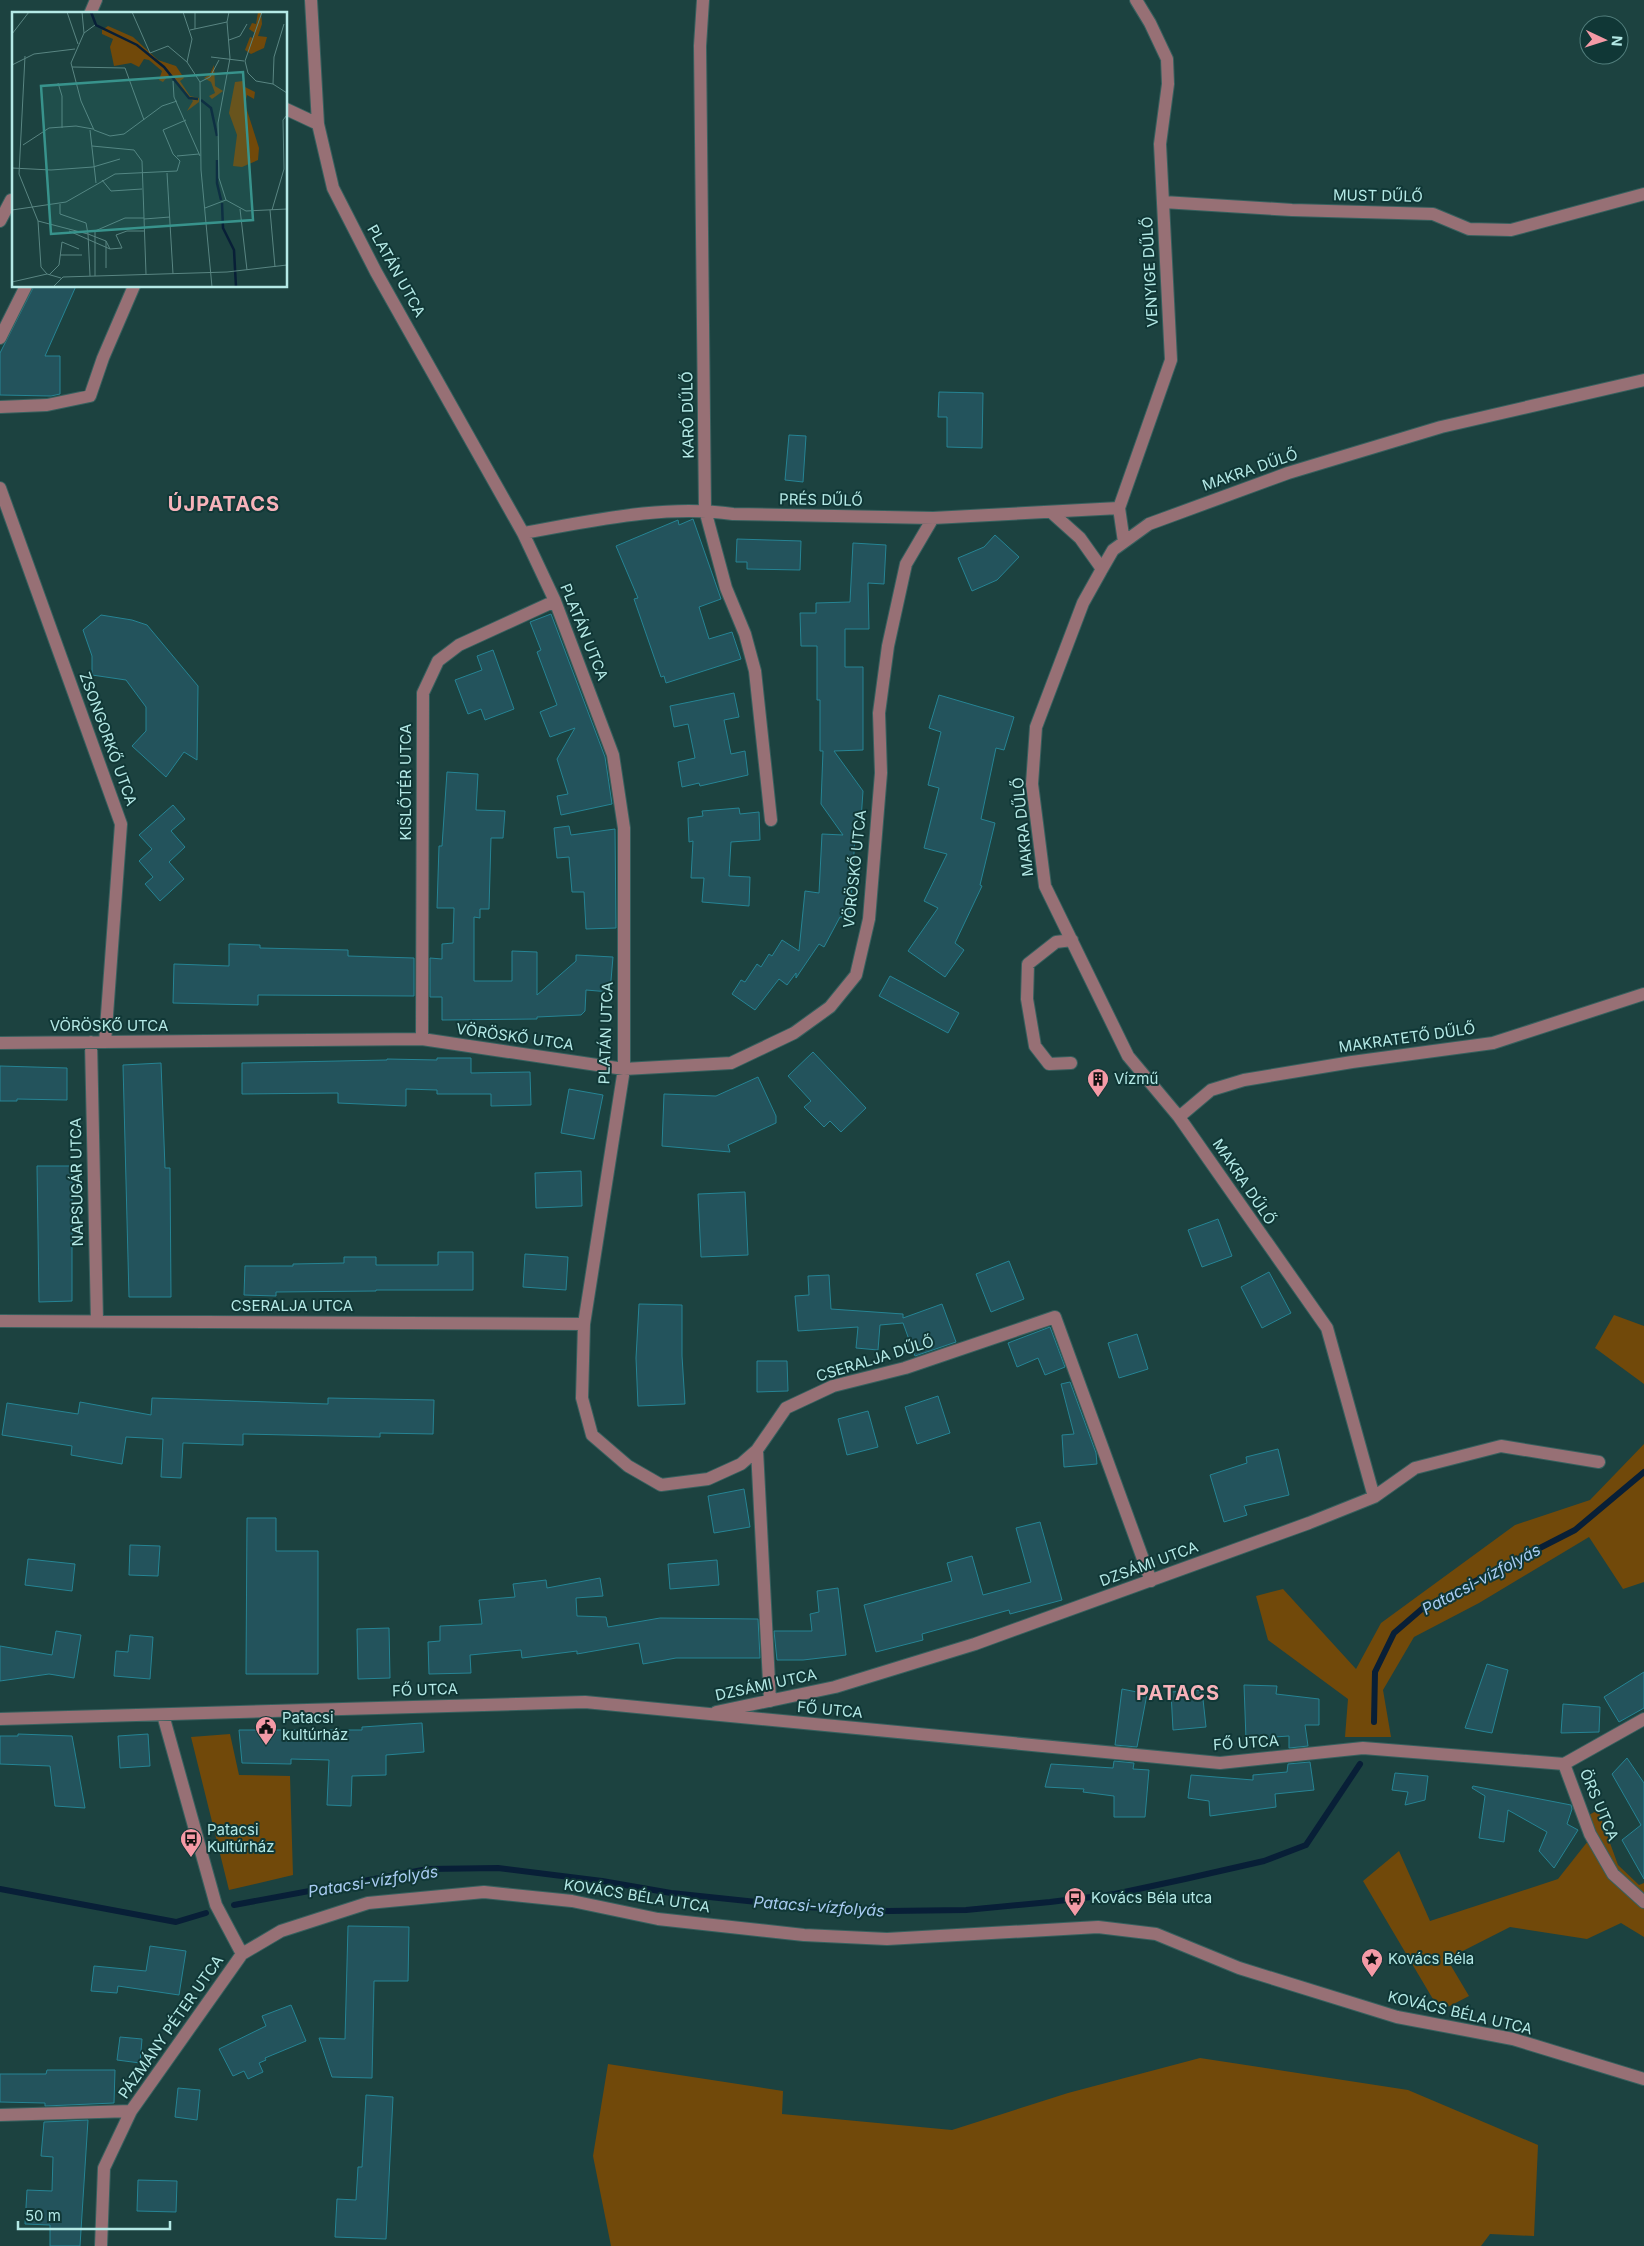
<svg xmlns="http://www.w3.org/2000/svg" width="1644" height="2246" viewBox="0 0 1644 2246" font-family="Inter,sans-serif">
<rect width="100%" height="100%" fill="#1c4240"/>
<path fill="#71490a" d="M1614 1315 1644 1326V1384L1595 1348Z
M1644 1444V1582L1623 1589 1589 1537 1479 1603 1414 1637 1383 1690 1391 1737H1345L1348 1699 1268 1640 1256 1596 1283 1589 1356 1669 1381 1623 1515 1525 1590 1500Z
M230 1734 239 1775 290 1776 293 1875 229 1890 191 1737Z
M1598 1810 1618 1865 1639 1885 1644 1883V1937L1621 1923 1587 1939 1510 1927 1447 1959 1469 1996 1440 2011 1363 1881 1399 1851 1430 1921 1558 1879 1588 1841 1578 1821Z
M1200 2058 1408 2090 1538 2145 1534 2236 1490 2234 1481 2246H611L593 2156 608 2064 783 2091 782 2114 952 2130 1068 2093Z"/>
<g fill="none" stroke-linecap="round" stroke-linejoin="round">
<path stroke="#081f37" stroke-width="6" d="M1374 1722 1375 1672 1394 1633 1423 1608 1575 1530 1644 1472
M0 1889 176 1922 206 1913
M234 1905 428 1869 498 1868 602 1881 671 1893 805 1907 888 1911 966 1910 1050 1902 1115 1894 1185 1879 1264 1861 1306 1845 1360 1764"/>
</g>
<path fill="#23535c" stroke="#268494" d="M34 286H76L45 356H60V394L51 396 0 395V353Z
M939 392 983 393 982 448 947 447V417H938Z
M789 435 806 436 803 482 785 480Z
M693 519 721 599 699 607 709 639 732 632 741 659 666 683 664 676 661 677 634 599 638 598 616 546 678 520 679 525Z
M995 535 1019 557 997 580 972 591 958 558 984 547Z
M737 539 801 541 800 570 747 569V562H736Z
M853 543 886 545 884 584 868 583 869 629H845V667H863V750L834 751 863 791 861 820H856L850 918 840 917 824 947 819 944 796 978V973L787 985 779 979 755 1010 732 994 741 980 745 982 757 964 761 967 769 954 772 956 782 940 799 951 805 891 819 893 822 834 843 835 821 804 823 751H820V700H817V646H801L800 613H816V603L850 602Z
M551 614 605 757 612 804 561 815 557 796 568 794 557 759 575 728 550 737 540 712 557 705 537 652 541 650 530 622Z
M101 615 132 620 147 625 198 686 197 760 184 752 166 777 132 746 146 731V707L126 680 92 675V656L83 630Z
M493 650 514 709 485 720 481 709 468 714 455 680 482 670 477 656Z
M734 693 739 717 724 720 731 754 745 751 748 775 700 786 699 783 682 787 678 762 695 758 688 724 674 727 670 706Z
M939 695 1014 717 1004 750 996 748 981 819 995 823 980 885 982 886 955 943 964 950 945 977 908 951 938 908 924 901 947 854 924 848 939 788 928 785 941 732 929 728Z
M447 772 478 774 476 810 505 811 503 838H491L489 909H480V918L474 917V981H512V951L537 952V995L576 961V955L613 957 610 992 586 990 585 1011 581 1015 537 1017V1019L442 1020V997H430V958L442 959V944L453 943 454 908H437L439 846H442Z
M173 805 185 819 171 831 185 847 169 862 184 879 160 901 145 884 153 877 139 861 152 849 139 835Z
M739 808 740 814 759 812 760 840 731 842 729 876 750 877 749 906 702 902 704 878H691L693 841 689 842 688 818 703 816 702 811Z
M569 826 571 835 615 829 616 928 586 929 584 892H572L569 857 557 858 554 828Z
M229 944 260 945V948L348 950V956L414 958V996L258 995V1005L173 1003 174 964 229 966Z
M890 976 959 1013 948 1033 879 996Z
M813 1052 866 1108 841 1132 830 1121 824 1127 804 1107 811 1101 788 1076Z
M437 1058H471V1073L530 1072 531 1105 491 1106V1094H437V1090L406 1089V1106L338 1103V1093L242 1094V1063L387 1060V1059L437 1060Z
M161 1063 165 1168H170L171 1297H129L123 1065Z
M0 1066 67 1068V1100L17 1099V1101H0Z
M758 1077 776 1116V1123L728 1145 730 1152 662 1146 664 1094 716 1096Z
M569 1089 603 1095 594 1139 561 1133Z
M37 1166H72V1301L39 1302Z
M581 1171 582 1206 536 1208 535 1173Z
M745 1192 748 1255 701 1257 698 1194Z
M1218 1219 1232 1256 1202 1267 1188 1230Z
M438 1252H473V1290H376V1291L276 1292V1296L244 1295 245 1266H293V1264L344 1263V1257H376V1265H438Z
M525 1254 568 1257 566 1290 523 1287Z
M1009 1261 1024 1299 991 1312 976 1274Z
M1269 1272 1291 1313 1262 1328 1241 1287Z
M829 1275 831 1309 903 1314V1318L942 1304 956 1342 915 1356 903 1323 880 1325 878 1350 856 1348 858 1327 798 1331 795 1296 809 1295 808 1276Z
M639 1304 682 1305V1356L685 1404 638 1406 636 1358Z
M1050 1327 1065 1367 1045 1375 1038 1358 1017 1367 1008 1343Z
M1137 1334 1148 1369 1119 1378 1108 1343Z
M757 1361H787L788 1391 757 1392Z
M1070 1382 1096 1453 1097 1464 1064 1467 1062 1435 1074 1434 1061 1384Z
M938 1396 950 1433 917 1444 905 1407Z
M152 1398 328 1404V1398L434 1400 433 1434 380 1433V1437L243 1434V1445L183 1443 181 1478 161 1477 163 1439 126 1437 122 1464 71 1455 72 1446 2 1435 7 1403 78 1414 80 1402 151 1415Z
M868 1411 878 1447 847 1455 838 1419Z
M1278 1449 1289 1495 1244 1506 1247 1515 1224 1522 1210 1475 1247 1463 1246 1457Z
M744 1489 750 1527 714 1533 708 1496Z
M247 1518H276V1551H318V1674H246Z
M1040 1522 1062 1600 1010 1614 1009 1610 922 1634 923 1640 876 1652 864 1605 952 1581 947 1563 972 1556 983 1595 1031 1582 1016 1528Z
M130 1545 160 1546 158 1576 129 1575Z
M28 1559 75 1564 72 1591 25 1585Z
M717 1560 719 1585 670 1589 668 1564Z
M600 1578 603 1596 576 1598 577 1616 606 1617 608 1627 660 1618 758 1619 760 1658H676L643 1664 639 1643 577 1654V1651L522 1658 521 1650 470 1655 471 1673 429 1674 428 1642 440 1641V1626L482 1624 479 1600 515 1597 513 1584 546 1580 547 1588Z
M838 1588 846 1655 803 1660H777L774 1631H812L810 1614 819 1612 817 1591Z
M389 1628 390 1678 358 1679 357 1629Z
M56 1631 81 1635 74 1678 49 1674 0 1681V1646L52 1655Z
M130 1635 153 1637 150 1679 114 1676 116 1651 128 1652Z
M1487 1664 1508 1670 1492 1733 1465 1728Z
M1644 1672V1708L1619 1722 1604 1697Z
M1244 1685 1277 1686 1276 1694 1319 1699V1725H1305L1308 1746 1289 1748V1736L1246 1739Z
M1122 1689 1147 1694 1137 1747 1115 1745Z
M1202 1690 1206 1727 1173 1730 1171 1692Z
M1563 1704 1600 1707 1599 1732 1561 1733Z
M422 1723 424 1752 386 1755V1775L352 1776 351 1806 327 1805 329 1760 291 1759V1764L242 1763 239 1730H362V1727Z
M18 1734 72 1736 85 1808 55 1806 50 1766 0 1764V1736H18Z
M148 1734 150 1766 120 1768 118 1736Z
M1627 1758 1644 1783V1879L1622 1840 1641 1825 1612 1774Z
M1114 1761 1134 1763 1133 1769 1149 1770 1145 1817H1114V1796L1083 1792 1084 1789 1045 1787 1051 1764 1113 1768Z
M1310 1762 1314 1790 1275 1794 1276 1807 1210 1816 1209 1801 1188 1798 1191 1775 1253 1780V1775L1287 1772 1288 1764Z
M1395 1773 1428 1776 1425 1800 1405 1805 1408 1792 1392 1790Z
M1473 1786 1571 1805 1572 1809 1567 1824 1578 1830 1554 1868 1539 1851 1547 1832 1508 1810 1504 1842 1479 1838 1485 1796 1472 1788Z
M348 1926 409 1927 408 1981H374L372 2078 332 2077 319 2038 345 2039Z
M150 1946 186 1951 179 1995 118 1986 117 1993 91 1991 94 1966 146 1971Z
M291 2005 306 2041 265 2058 266 2060 259 2063 263 2072 248 2079 244 2071 233 2076 219 2049 266 2026 262 2016Z
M120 2037 142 2039 140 2063 117 2060Z
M47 2070H115L114 2103 45 2106V2103L0 2102V2074H46Z
M178 2088 200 2090 197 2120 175 2117Z
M366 2095 393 2097 386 2239 335 2237 337 2199 356 2200 358 2167H362Z
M88 2120 80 2246H50V2225L25 2224 27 2190 52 2191 53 2157 41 2156 44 2122Z
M138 2180 177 2181 176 2212 137 2211Z"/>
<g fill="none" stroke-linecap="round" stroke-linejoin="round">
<g stroke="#37605e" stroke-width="14">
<path id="minor" d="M311 0 318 124 333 188 376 272 523 533 555 601 613 755 624 828V1069L584 1324 582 1398 592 1435 628 1466 661 1485 708 1479 741 1464 757 1450 786 1408 833 1386 905 1368 1055 1317 1151 1581
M703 0 700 46 705 510 726 588 745 634 755 671 771 820
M90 14 96 0
M286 109 318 124
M1163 202 1292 210 1433 214 1469 229 1511 230 1644 194
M0 221 11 200
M0 338 26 286
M0 407 47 405 90 396 103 358 134 286
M0 488 121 824 105 1042
M1051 512 1080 538 1102 569
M523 533C592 521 664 504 733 514L933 518 1119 508
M1124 542 1119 508 1171 360 1160 144 1168 84 1167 59 1150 23 1136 0
M422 1039 423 693 438 661 459 645 555 601
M91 1042 97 1321
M0 1043 422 1039 624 1069 731 1063 794 1033 830 1007 856 975 869 919 881 773 879 713 888 646 906 564 933 518
M1071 1063 1049 1064 1035 1046 1027 999 1028 964 1056 942 1072 940
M1179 1117 1211 1090 1244 1080 1352 1062 1493 1043 1644 994
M0 1321 584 1324
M757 1450 770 1701
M1374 1497 1327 1328 1179 1117 1128 1056 1045 886 1032 784 1036 727 1083 603 1102 569 1113 550 1149 524 1288 473 1441 427 1644 380
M716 1712 835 1687 975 1644 1309 1523 1374 1497 1415 1468 1501 1446 1599 1462
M163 1715 216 1905 242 1954
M0 1719 585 1702 1220 1763 1363 1748 1564 1764 1644 1719
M1564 1764 1590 1834 1613 1874 1644 1902
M0 2115 131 2111
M101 2246 104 2168 131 2111 242 1954 281 1931 368 1903 484 1892 572 1901 658 1919 804 1935 887 1939 1098 1927 1156 1934 1239 1968 1397 2017 1513 2039 1644 2079"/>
</g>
<use href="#minor" stroke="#977075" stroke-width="12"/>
</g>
<defs>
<g id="building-pin" transform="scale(1.125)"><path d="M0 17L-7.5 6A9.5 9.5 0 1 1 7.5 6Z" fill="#f49aa6" stroke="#103736"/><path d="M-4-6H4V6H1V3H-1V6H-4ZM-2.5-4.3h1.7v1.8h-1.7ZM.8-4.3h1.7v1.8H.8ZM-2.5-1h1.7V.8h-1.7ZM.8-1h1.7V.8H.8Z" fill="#111"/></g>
<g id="civic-pin" transform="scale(1.125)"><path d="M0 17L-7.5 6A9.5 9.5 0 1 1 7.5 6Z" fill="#f49aa6" stroke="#103736"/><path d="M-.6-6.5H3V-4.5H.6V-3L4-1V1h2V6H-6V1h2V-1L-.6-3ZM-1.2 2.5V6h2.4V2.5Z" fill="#111"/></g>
<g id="bus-pin" transform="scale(1.125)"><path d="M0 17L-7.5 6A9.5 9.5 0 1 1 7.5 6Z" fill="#f49aa6" stroke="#103736"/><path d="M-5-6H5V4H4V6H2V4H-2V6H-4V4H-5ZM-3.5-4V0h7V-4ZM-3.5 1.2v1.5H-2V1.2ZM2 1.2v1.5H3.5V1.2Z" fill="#111"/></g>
<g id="sight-pin" transform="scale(1.125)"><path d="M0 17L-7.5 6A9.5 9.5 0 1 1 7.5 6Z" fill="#f49aa6" stroke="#103736"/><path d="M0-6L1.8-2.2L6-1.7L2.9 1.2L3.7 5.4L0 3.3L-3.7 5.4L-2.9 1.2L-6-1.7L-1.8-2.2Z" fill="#111"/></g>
</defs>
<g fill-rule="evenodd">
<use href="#building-pin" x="1098" y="1079"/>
<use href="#civic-pin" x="266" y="1727"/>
<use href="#bus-pin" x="191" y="1839"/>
<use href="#bus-pin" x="1075" y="1898"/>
<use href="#sight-pin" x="1372" y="1959"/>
</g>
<g text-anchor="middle" stroke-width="4" stroke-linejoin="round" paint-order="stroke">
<g font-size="15" fill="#b4e9e6" stroke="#103736">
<text transform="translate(1378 196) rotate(1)" y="5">MUST DŰLŐ</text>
<text transform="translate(396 271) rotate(61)" y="5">PLATÁN UTCA</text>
<text transform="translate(1150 272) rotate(-93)" y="5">VENYIGE DŰLŐ</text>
<text transform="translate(688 415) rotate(-91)" y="5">KARÓ DŰLŐ</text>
<text transform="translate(1250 470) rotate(-19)" y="5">MAKRA DŰLŐ</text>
<text transform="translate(821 500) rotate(1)" y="5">PRÉS DŰLŐ</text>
<text transform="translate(584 632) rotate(68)" y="5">PLATÁN UTCA</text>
<text transform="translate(108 739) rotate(70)" y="5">ZSONGORKŐ UTCA</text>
<text transform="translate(406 782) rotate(-90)" y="5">KISLŐTÉR UTCA</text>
<text transform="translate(1023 827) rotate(-96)" y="5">MAKRA DŰLŐ</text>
<text transform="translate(855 869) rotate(-84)" y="5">VÖRÖSKŐ UTCA</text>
<text x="109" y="1031">VÖRÖSKŐ UTCA</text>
<text transform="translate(606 1033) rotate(-88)" y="5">PLATÁN UTCA</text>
<text transform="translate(515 1037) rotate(8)" y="5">VÖRÖSKŐ UTCA</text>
<text transform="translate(1407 1038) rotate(-8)" y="5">MAKRATETŐ DŰLŐ</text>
<text transform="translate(77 1182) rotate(-91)" y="5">NAPSUGÁR UTCA</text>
<text transform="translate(1244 1182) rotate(56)" y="5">MAKRA DŰLŐ</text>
<text x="292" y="1311">CSERALJA UTCA</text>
<text transform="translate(875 1359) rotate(-17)" y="5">CSERALJA DŰLŐ</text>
<text transform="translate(1149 1564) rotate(-20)" y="5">DZSÁMI UTCA</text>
<text transform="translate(766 1685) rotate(-12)" y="5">DZSÁMI UTCA</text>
<text transform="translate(425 1690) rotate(-2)" y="5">FŐ UTCA</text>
<text transform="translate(830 1710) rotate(5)" y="5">FŐ UTCA</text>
<text transform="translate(1246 1743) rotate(-4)" y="5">FŐ UTCA</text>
<text transform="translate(1599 1805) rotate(67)" y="5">ÖRS UTCA</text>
<text transform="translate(637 1896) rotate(9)" y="5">KOVÁCS BÉLA UTCA</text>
<text transform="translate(1460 2013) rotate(13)" y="5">KOVÁCS BÉLA UTCA</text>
<text transform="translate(171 2027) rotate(-55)" y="5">PÁZMÁNY PÉTER UTCA</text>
</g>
<g font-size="15" fill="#b4e9e6" stroke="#103736" text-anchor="start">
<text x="1114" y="1084">Vízmű</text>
<text x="282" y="1723">Patacsi<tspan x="282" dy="17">kultúrház</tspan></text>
<text x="207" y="1835">Patacsi<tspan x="207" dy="17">Kultúrház</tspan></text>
<text x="1091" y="1903">Kovács Béla utca</text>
<text x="1388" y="1964">Kovács Béla</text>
</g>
<g font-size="16" font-style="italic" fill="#a9ccf2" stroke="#103736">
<text transform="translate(1481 1579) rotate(-28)" y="6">Patacsi-vízfolyás</text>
<text transform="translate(373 1881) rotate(-9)" y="6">Patacsi-vízfolyás</text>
<text transform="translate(819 1906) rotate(4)" y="6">Patacsi-vízfolyás</text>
</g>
<g font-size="20" font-weight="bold" letter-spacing="1" fill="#f7b3ba" stroke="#103736">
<text x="224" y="511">ÚJPATACS</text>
<text x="1178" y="1700">PATACS</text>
</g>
</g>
<g transform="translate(12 12)">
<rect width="275" height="275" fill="#1c4240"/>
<path d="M246 0H249L250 12 246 24 255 25 252 36 239 42 233 38 238 25 241 26 243 21 237 17 240 11 244 12ZM96 14 121 25 146 48 164 54 172 66 168 69 178 84 187 86V90L175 99 181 89 157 63 151 70 147 68 150 59 137 48 132 47 127 55 119 51 102 54 98 35 101 27 90 22V18ZM202 53 203 74 211 79 200 87 197 84 203 81 199 70 192 66 198 62ZM231 69V74L243 80 242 87 235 83 233 92 247 136 246 148 230 155 221 154 225 123 217 101 223 70Z" fill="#71490a"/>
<path fill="none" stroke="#081f37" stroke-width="2.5" d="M79 0 84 13 125 33 152 55 177 86 186 87M189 88 199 96 205 124M205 148V171L209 188M210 191 211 216 222 238 224 275"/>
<path fill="none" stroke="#598582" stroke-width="1" d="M55 0 66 32M70 0 72 21M120 0 138 41 156 34 175 50M171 0 180 27 175 50M250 0 233 49 236 61 244 69 261 72 275 81M83 13 72 21 59 51 69 89 82 118 98 124 112 122 150 94 165 89M183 17V0M178 18 215 10 217 0M0 22 17 0M217 28 228 24 235 12M13 44 7 162 26 209 29 255 35 262 49 266M199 45 232 49M175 50 188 70 189 158 200 275M0 53 22 42 63 37M60 55 113 56 132 108M161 69 162 85 188 144M188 70 198 65 207 48M46 71 50 84V116M261 72 262 45 272 12M78 118 84 171M11 133 37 116 64 114 81 117M80 134 122 138 130 149 134 262M165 144 187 142M0 156 39 158 81 155 108 147M155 161 161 262M90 168 99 179 130 177M214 188 207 166 206 111 218 46 215 10M214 188 234 199 275 197M48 192V202L74 211 76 222 94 229M193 196 214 188M228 197 235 258M0 198 54 190 103 162 165 159 168 149 161 142 151 118 174 108M258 198 263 255M260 198 272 157 271 108 275 103M132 207 158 205M26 209 76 222 78 264M57 219 98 237M94 229 98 237 110 236 104 223 115 219H133M48 243H70M94 256V229M37 263 47 253 50 230 67 237M83 264V219L113 206H132M0 270 35 262M41 275 51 265 215 260 275 253"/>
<path fill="#38938c" fill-opacity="0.15" stroke="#38938c" stroke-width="2.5" d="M231 60 241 208 39 222 29 74Z"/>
<rect width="275" height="275" fill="none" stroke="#b4e9e6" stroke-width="2.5"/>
</g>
<g transform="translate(1604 40) rotate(94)"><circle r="24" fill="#103736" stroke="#527e7c"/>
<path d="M0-4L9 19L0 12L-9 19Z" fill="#f49aa6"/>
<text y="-8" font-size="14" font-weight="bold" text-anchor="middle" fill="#b4e9e6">N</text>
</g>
<path d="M18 2221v8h152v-8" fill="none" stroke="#b4e9e6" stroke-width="2.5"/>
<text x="25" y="2221" font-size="15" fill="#b4e9e6" stroke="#103736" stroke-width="4" paint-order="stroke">50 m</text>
</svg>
